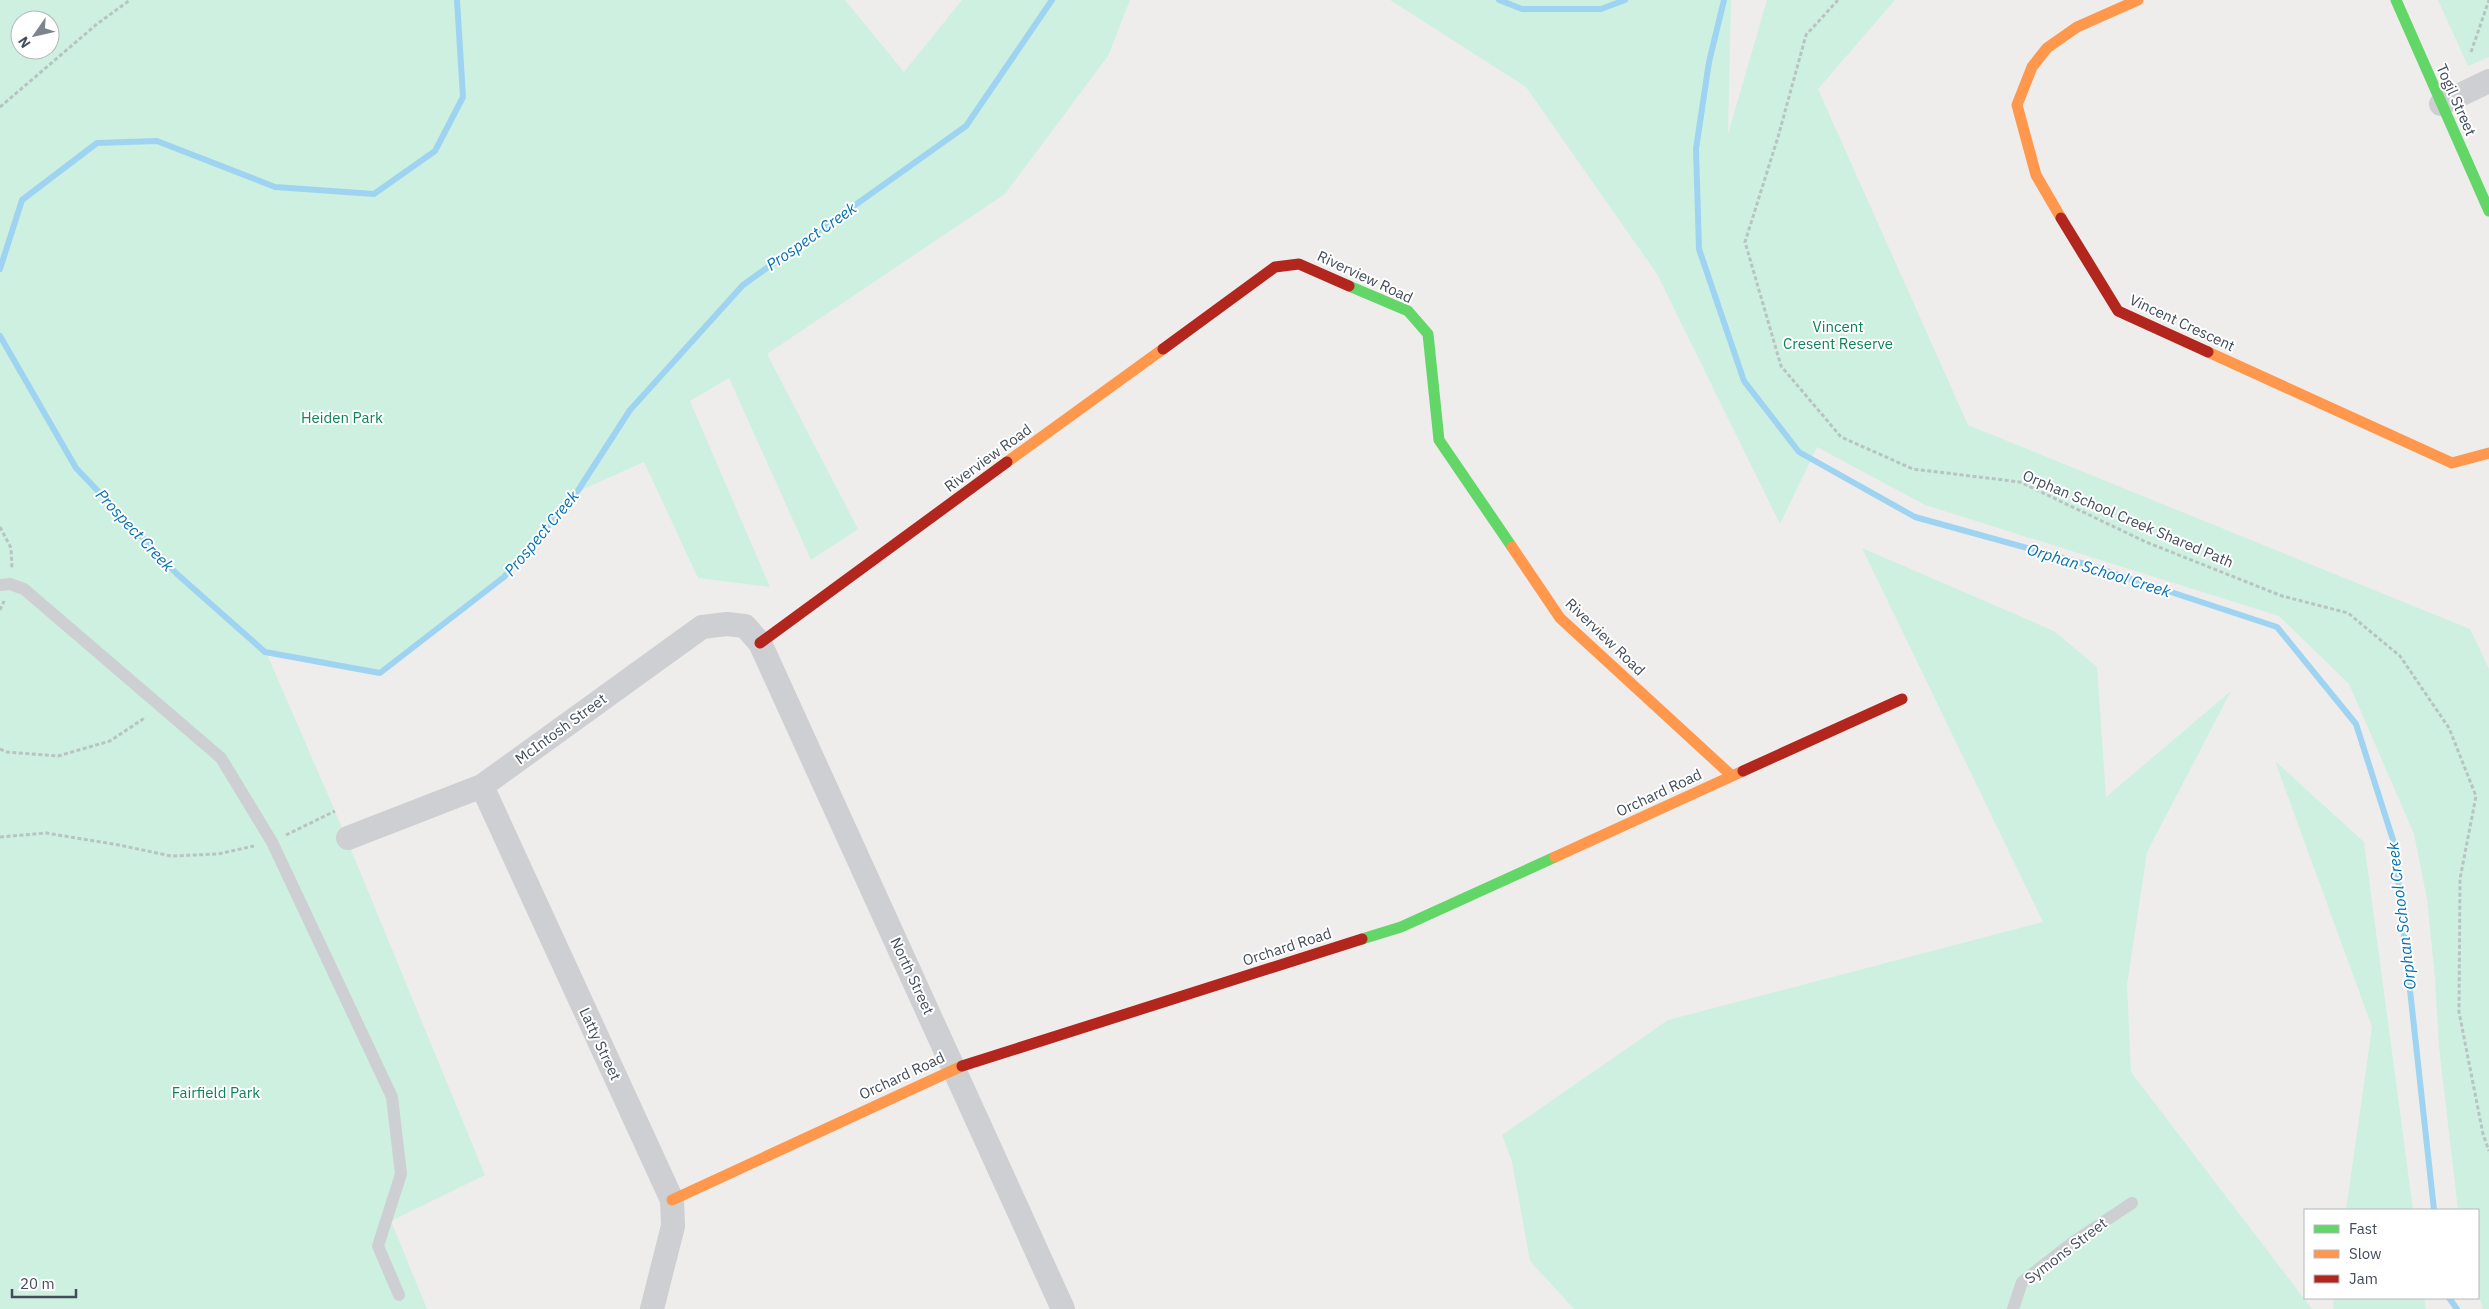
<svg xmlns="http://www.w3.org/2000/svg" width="2489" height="1309" viewBox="0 0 2489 1309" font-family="'IBM Plex Sans',sans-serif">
<rect width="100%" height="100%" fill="#eeedec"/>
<path fill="#cef0e0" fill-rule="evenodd" d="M0 0H845L904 72 962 0H1130L1108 56 1005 194 767 354 858 529 811 560 729 378 690 401 770 587 698 578 644 462 577 492 504 577 380 673 266 652 335 811 485 1175 391 1221 427 1309H0ZM20 20H50V50H20Z
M1390 0H1731L1728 134 1767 0H1895L1818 89 1968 425 2470 629 2489 669V1309H2483L2478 1293V1210H2458L2439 1047 2435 978 2427 899 2414 834 2349 684 2279 616 1925 505 1817 447 1780 524 1657 274 1526 87Z
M2438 0H2489V57L2468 66Z
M1862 548 2054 631 2097 667 2106 797 2231 691 2147 852 2127 985 2131 1072 2312 1309H1574L1530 1261 1512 1162 1502 1135 1668 1020 2043 922Z
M2275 761 2364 842 2413 1210H2346L2372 1027Z
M2334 1298H2424L2426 1309H2333Z"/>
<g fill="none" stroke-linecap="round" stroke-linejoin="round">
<path stroke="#9ed4f2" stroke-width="6" d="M1499 0 1522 9H1601L1625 0
M1724 0 1709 62 1696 149 1699 249 1744 381 1799 452 1915 517 2092 566 2277 627 2356 724 2394 843 2434 1210
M0 269 22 200 97 143 157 141 275 187 374 194 435 151 463 97 457 0
M0 336 76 468 177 574 265 652 380 673 504 577 577 492 630 410 743 285 966 126 1052 0
M2449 1298 2457 1309"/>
<path stroke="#b7c4c2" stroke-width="3" stroke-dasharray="4 2.5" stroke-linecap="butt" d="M1838 0 1806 35 1778 137 1745 242 1781 366 1841 437 1913 469 2020 482 2146 542 2282 596 2348 613 2400 656 2449 728 2476 796 2460 879 2459 1012 2483 1134 2489 1151
M2471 52 2489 0
M0 107 97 24 130 0
M0 527 11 548 12 568
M0 610 4 601
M0 749 7 752 58 756 110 741 146 717
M286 835 335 811
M0 837 46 833 119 845 171 856 218 854 254 846"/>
<path stroke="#cdcfd2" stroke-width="12" d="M0 585 10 584 24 589 221 758 272 842 392 1097 401 1174 378 1246 399 1295
M2013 1309 2022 1282 2072 1243 2132 1203"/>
<path stroke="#cdcfd2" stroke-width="24" d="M2441 104 2489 81
M482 786 672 1200 673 1226 652 1309
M348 838 482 786 702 627 727 624 745 626 760 643 1063 1309"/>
<path stroke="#63d668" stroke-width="11" d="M2396 0 2489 211
M1349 286 1408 311 1428 334 1439 440 1512 547
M1362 939 1401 927 1555 857"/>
<path stroke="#ff974d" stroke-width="11" d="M2061 218 2036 175 2017 105 2032 67 2047 48 2077 27 2138 0
M2208 352 2452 463 2489 453
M1007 462 1163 349
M1512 547 1560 618 1732 776
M1555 857 1743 771
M672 1200 962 1066"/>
<path stroke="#b3261e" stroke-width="11" d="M2061 218 2118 311 2208 352
M1163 349 1275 267 1299 264 1349 286
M760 643 1007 462
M1743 771 1902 699
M962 1066 1362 939"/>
</g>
<g text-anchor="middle" stroke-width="4" stroke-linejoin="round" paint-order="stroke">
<g font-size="15" fill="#424c5b" stroke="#fff">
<text transform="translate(2456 100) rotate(66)" y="5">Togil Street</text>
<text transform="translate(1365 277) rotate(25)" y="5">Riverview Road</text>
<text transform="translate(2182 323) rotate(25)" y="5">Vincent Crescent</text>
<text transform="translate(988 458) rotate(-36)" y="5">Riverview Road</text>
<text transform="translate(2128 519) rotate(23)" y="5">Orphan School Creek Shared Path</text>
<text transform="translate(1605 637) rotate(44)" y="5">Riverview Road</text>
<text transform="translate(561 729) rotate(-36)" y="5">McIntosh Street</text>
<text transform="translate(1659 793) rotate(-25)" y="5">Orchard Road</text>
<text transform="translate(1287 947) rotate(-18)" y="5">Orchard Road</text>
<text transform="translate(912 976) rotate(65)" y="5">North Street</text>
<text transform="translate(600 1044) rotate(65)" y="5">Latty Street</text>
<text transform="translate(902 1076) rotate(-25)" y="5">Orchard Road</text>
<text transform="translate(2066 1251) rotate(-37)" y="5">Symons Street</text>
</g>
<g font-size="15" fill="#0d835a" stroke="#fff">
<text x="1838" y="332">Vincent<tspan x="1838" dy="17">Cresent Reserve</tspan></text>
<text x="342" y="423">Heiden Park</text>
<text x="216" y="1098">Fairfield Park</text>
</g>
<g font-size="16" font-style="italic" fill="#0071b1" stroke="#fff">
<text transform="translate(811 236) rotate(-35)" y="6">Prospect Creek</text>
<text transform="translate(135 530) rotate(47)" y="6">Prospect Creek</text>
<text transform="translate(541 533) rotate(-50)" y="6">Prospect Creek</text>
<text transform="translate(2099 570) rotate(17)" y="6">Orphan School Creek</text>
<text transform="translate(2401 916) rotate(-97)" y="6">Orphan School Creek</text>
</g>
</g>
<rect x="2304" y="1209" width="175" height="90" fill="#ffffff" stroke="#b3b7bd"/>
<rect x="2314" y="1225" width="25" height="8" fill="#63d668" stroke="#b3b7bd"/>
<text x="2349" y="1234" font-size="15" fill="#424c5b">Fast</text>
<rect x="2314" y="1250" width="25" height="8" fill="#ff974d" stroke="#b3b7bd"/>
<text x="2349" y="1259" font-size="15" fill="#424c5b">Slow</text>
<rect x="2314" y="1275" width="25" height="8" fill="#b3261e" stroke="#b3b7bd"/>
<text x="2349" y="1284" font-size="15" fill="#424c5b">Jam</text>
<g transform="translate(35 35) rotate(236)"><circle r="24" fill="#ffffff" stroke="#b3b7bd"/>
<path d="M0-4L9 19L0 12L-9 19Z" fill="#7e848e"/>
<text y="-8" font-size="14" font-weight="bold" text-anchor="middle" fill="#424c5b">N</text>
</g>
<path d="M12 1289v8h64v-8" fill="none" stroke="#424c5b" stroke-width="2.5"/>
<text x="20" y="1289" font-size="15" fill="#424c5b" stroke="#ffffff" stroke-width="4" paint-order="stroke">20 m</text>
</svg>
